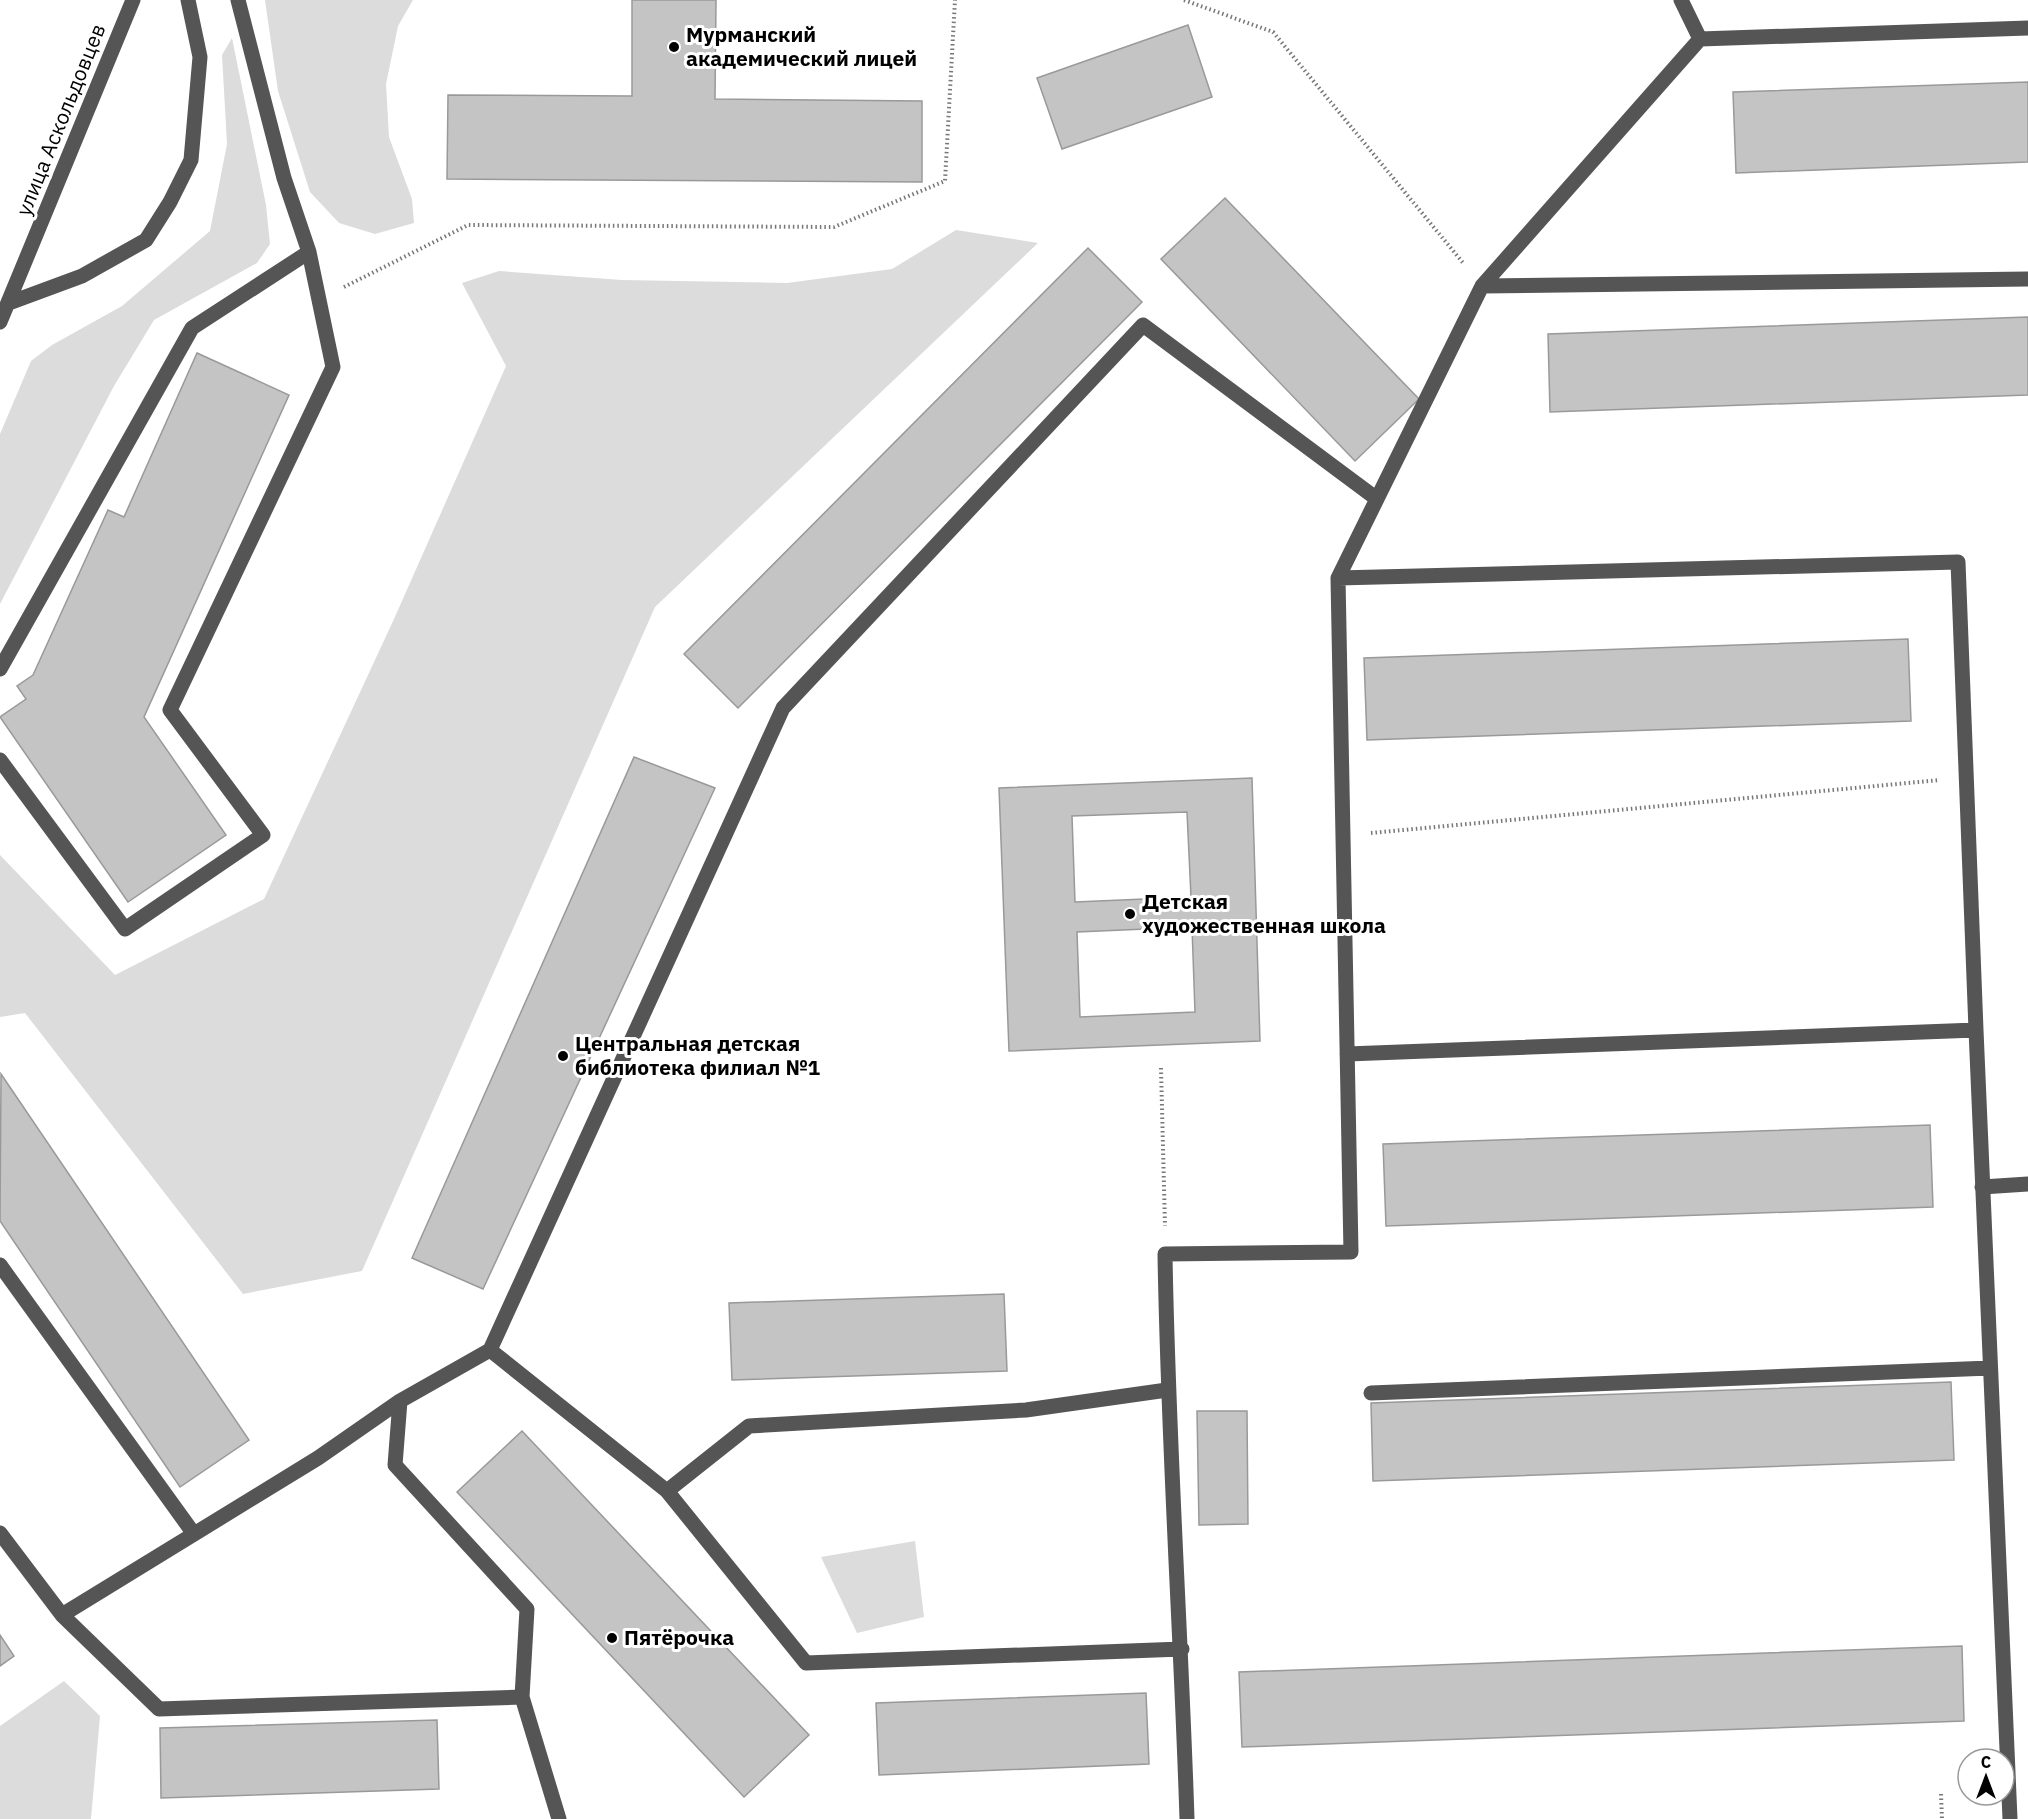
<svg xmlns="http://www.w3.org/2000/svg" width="2028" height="1819" viewBox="0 0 2028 1819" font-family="'IBM Plex Sans',sans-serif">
<rect width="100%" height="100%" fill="#fff"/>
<path fill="#dcdcdc" d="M265 0H413L398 26 386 84 389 137 412 199 414 223 375 234 339 223 310 192 278 91Z
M232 38 266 205 270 244 257 263 154 320 114 386 0 604V434L31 361 52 345 122 306 210 231 227 144 222 55Z
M956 230 1038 243 655 607 362 1271 243 1294 25 1013 0 1017V855L115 975 264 899 394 619 506 366 462 283 499 271 622 280 787 283 892 269Z
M915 1541 924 1617 857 1633 821 1557Z
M64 1681 100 1716 91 1819H0V1726Z"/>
<path fill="#c4c4c4" stroke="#999" stroke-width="1.5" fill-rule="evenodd" d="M632 0H716L715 99 922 101V182L447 179 448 95 632 96Z
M1188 25 1212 97 1062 149 1037 78Z
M2028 82V162L1736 173 1733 92Z
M1225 198 1419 399 1355 461 1161 259Z
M1088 248 1142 302 738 708 684 654Z
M2028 317V395L1550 412 1548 334Z
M197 353 289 395 144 717 226 835 128 902 0 717 26 699 17 686 33 675 108 510 124 517Z
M1908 639 1911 721 1367 740 1364 658Z
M634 757 715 788 483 1289 412 1258Z
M1252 778 1260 1041 1009 1051 999 788ZM1187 812 1191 897 1075 902 1072 816ZM1192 927 1195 1012 1080 1017 1077 932Z
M1 1074 249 1440 180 1487 0 1221Z
M1930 1125 1933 1207 1386 1226 1383 1144Z
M1004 1294 1007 1371 732 1380 729 1303Z
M1951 1382 1954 1460 1373 1481 1371 1403Z
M1197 1411H1247L1248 1524 1199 1525Z
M522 1431 809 1735 744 1797 457 1492Z
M0 1635 14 1656 0 1666Z
M1962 1646 1964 1721 1242 1747 1239 1672Z
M1146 1693 1149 1764 879 1775 876 1703Z
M437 1720 439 1789 161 1798 160 1728Z"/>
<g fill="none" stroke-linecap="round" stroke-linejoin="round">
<path stroke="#777" stroke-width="4" stroke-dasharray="1.5 3" stroke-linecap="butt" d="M1184 0 1273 32 1464 264
M344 287 468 225 834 227 945 181 955 0
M1371 833 1940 780
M1161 1068 1165 1226
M1941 1794 1942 1819"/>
<path stroke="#555" stroke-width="15" d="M1681 0 1700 39
M1482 286 2028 279
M9 303 82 276 146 240 170 202 191 160 200 57 188 0
M0 322 133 0
M1338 578 1958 562 1976 1030 2010 1819
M0 669 192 328 309 252
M0 760 125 929 263 835 170 710 333 367 309 252 284 178 238 0
M1347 1054 1976 1030
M1982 1187 2028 1184
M0 1265 194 1534
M490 1350 667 1491 806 1663 1182 1649
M1371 1393 1990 1368
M667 1491 749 1426 1026 1410 1167 1390
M0 1533 62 1615 318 1458 400 1401 490 1350 783 708 1143 325 1377 499
M62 1615 159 1709 522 1697 527 1609 395 1465 400 1401
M522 1697 559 1819
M1187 1819C1181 1631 1168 1443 1165 1254L1351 1252 1338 578 1482 286 1700 39 2028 28"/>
</g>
<g fill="#000" stroke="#fff" stroke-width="2">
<circle cx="674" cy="47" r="6"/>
<circle cx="1130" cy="914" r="6"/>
<circle cx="563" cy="1056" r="6"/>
<circle cx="612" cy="1638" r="6"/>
</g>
<g text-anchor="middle" stroke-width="6" stroke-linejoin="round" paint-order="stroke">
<g font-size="21" font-weight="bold" fill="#000" stroke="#fff" text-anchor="start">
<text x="686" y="42">Мурманский<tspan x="686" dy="24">академический лицей</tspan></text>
<text x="1142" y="909">Детская<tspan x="1142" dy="24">художественная школа</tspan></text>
<text x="575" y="1051">Центральная детская<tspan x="575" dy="24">библиотека филиал №1</tspan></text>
<text x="624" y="1645">Пятёрочка</text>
</g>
<g font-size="21" fill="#000" stroke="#fff">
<text transform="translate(61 120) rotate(-68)" y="7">улица Аскольдовцев</text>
</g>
</g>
<g transform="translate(1986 1777)"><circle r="28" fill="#ffffff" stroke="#999999" stroke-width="1.5"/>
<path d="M0-4.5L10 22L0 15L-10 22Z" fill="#000000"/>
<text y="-9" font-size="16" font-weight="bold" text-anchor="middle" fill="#000000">С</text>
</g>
</svg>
